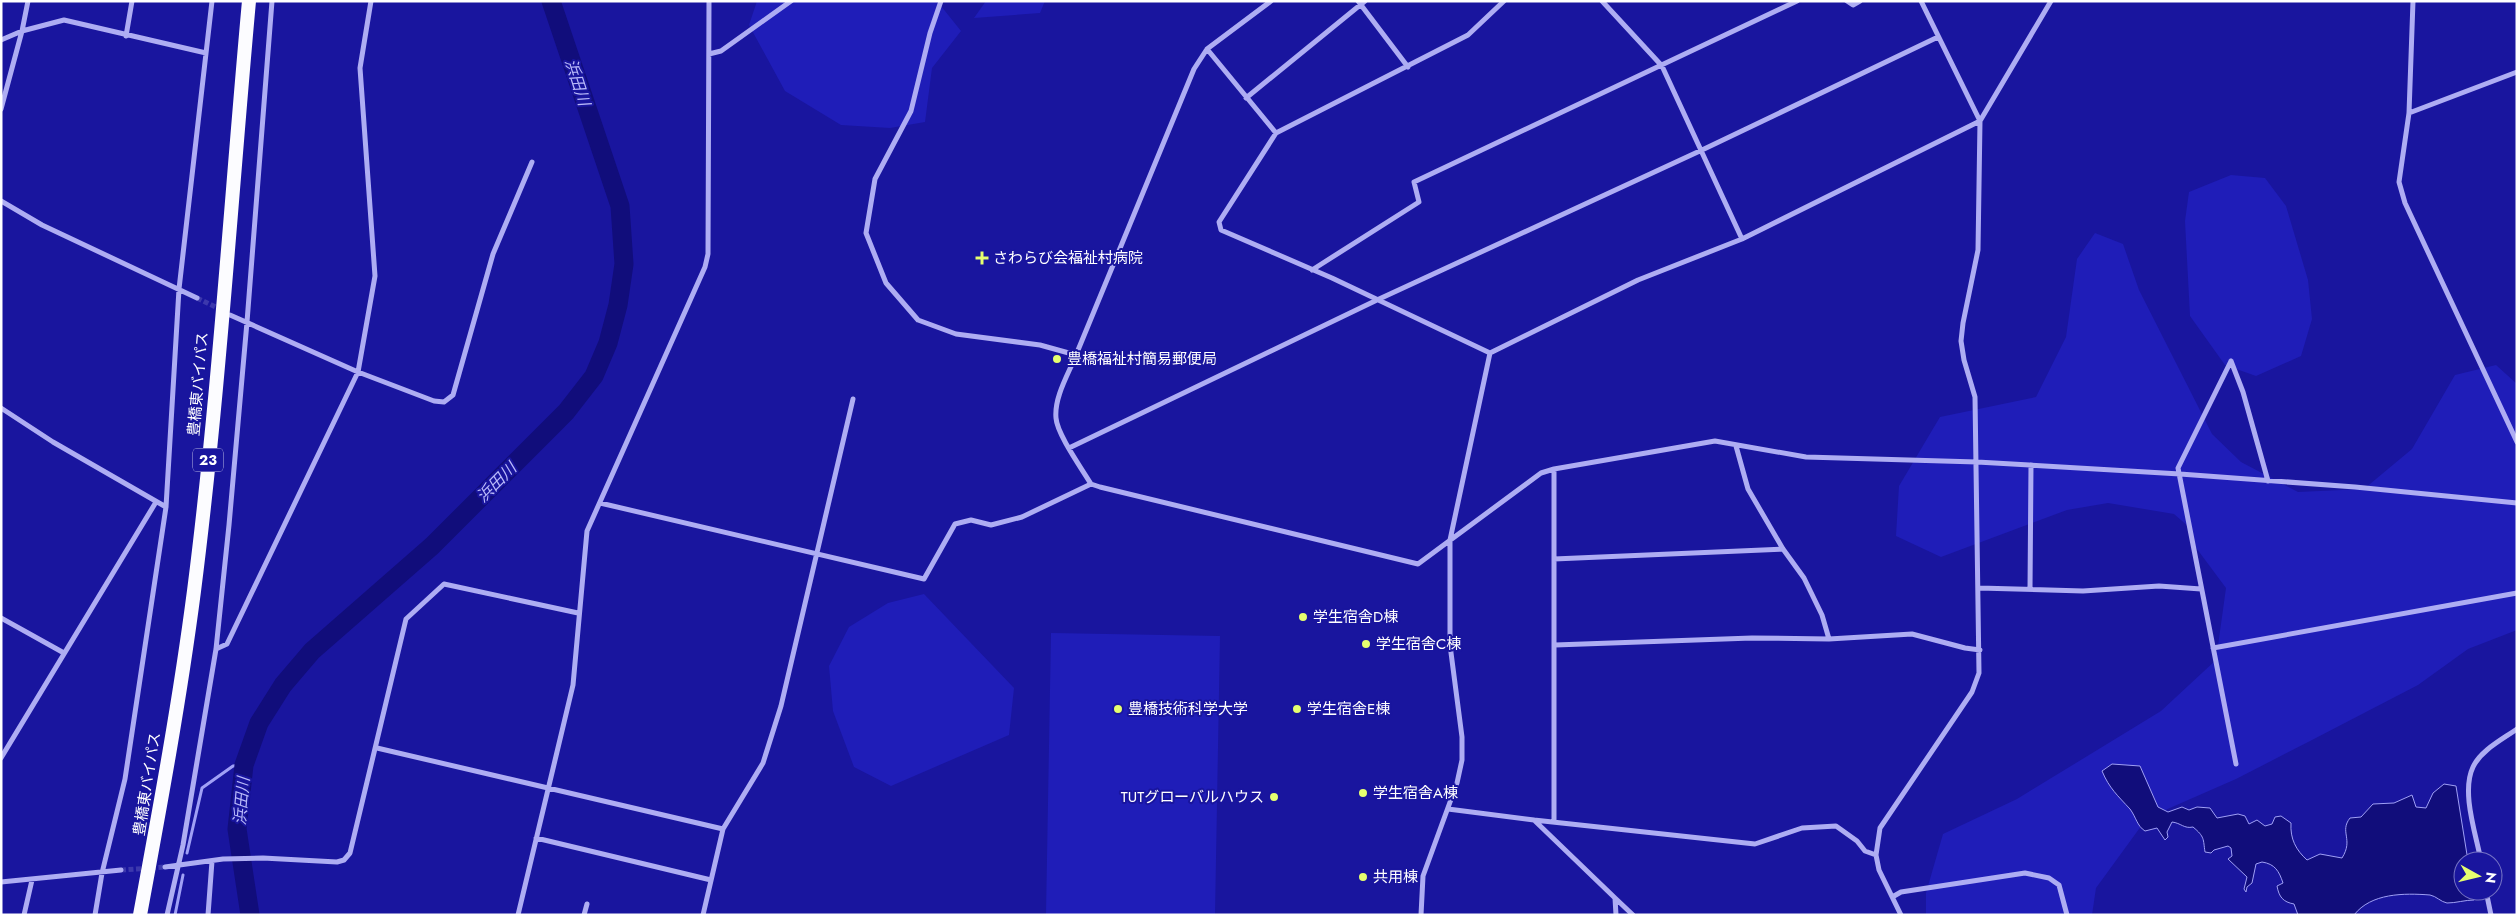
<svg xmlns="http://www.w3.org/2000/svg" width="2518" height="916" viewBox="0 0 2518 916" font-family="Jost,'Noto Sans JP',sans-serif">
<rect width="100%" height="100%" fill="#19159e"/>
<path fill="#1f1db8" d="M757 1H937L961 31 932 68 925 122 890 128 841 125 785 91 749 25Z
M986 1H1045L1040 13 974 18Z
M2231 175 2265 178 2286 206 2308 280 2312 319 2301 356 2256 376 2225 365 2190 316 2185 221 2189 192Z
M2095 233 2123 244 2139 290 2212 434 2241 462 2298 492 2364 489 2412 449 2455 375 2496 365 2517 384V630L2468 649 2418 685 2312 740 2236 779 2147 818 2096 888 2092 915H1926V893L1943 834 2017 799 2161 711 2216 660 2226 588 2194 545 2189 527 2174 514 2108 503 2067 510 1941 557 1896 536 1899 486 1940 417 2036 397 2066 337 2077 259Z
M924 594 1014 688 1009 735 891 786 854 767 833 711 829 666 849 627 888 603Z
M1051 633 1220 636 1215 915H1046Z"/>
<path fill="#110d7b" stroke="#a0a0f6" d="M2112 764 2140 766 2158 807 2168 812 2182 807 2189 810 2197 807 2210 808 2217 818 2238 814 2245 816 2249 824 2257 820 2265 826 2272 824 2275 817 2281 816 2291 823C2290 839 2296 850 2307 860L2320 854 2342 858C2354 839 2339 832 2350 818L2361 817 2373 804 2394 803 2412 795 2416 807 2426 808 2433 793 2444 784 2456 786 2468 861H2463V891H2473L2474 900C2465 900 2456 903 2447 903 2441 902 2436 896 2430 895 2404 893 2371 893 2354 915H2298L2294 904C2283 902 2279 897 2277 886L2283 883C2279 871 2275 864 2262 862L2256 864 2252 883 2247 887 2246 892 2244 889 2247 877 2228 859 2232 856 2231 848 2228 846 2214 850 2211 853 2205 852C2203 839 2205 837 2193 827 2184 829 2181 823 2172 822L2167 832 2168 837 2165 840 2157 828 2145 831C2137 826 2136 817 2130 809 2118 796 2109 788 2102 771Z"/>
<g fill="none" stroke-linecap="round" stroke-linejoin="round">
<path stroke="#a0a0f6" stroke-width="3" d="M187 853 202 788 233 766 244 765
M175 915 183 875"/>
<path stroke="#110d7b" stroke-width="19" d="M250 915 237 829 244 765 259 723 283 685 312 651 432 546 566 412 594 376 608 343 618 305 624 264 620 206 551 1"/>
<path stroke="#3c38ad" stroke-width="5" stroke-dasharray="5 2.5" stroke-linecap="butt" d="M197 298 222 310
M121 870 165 867"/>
<path stroke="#aeadf3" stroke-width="5" d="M941 1 930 33 911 111 875 179 866 233 886 283 918 320 956 334 1040 345 1076 355C1069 373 1054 397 1056 418 1057 434 1082 469 1091 484L1100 487 1418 564 1541 473 1554 469 1715 441 1806 457 1977 462 2180 474 2355 487 2517 503
M1358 1 1408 67
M1602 1 1662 66 1742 239
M1847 1 1853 5 1860 1
M2413 1 2409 113 2399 182 2405 203 2517 442
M126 36 132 1
M1 40 22 31 64 20 206 53
M1207 49 1276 133
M709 54 721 51 791 1
M1246 98 1365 1
M1 109 22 31 28 1
M2409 113 2517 72
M1 201 42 225 197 298
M1312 270 1419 202 1414 182 1797 1
M230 315 358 372 434 401 444 402 453 395 493 254 532 162
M1490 353 1332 278 1221 230 1219 222 1276 133 1468 35 1504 1
M1076 355 1194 69 1207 49 1271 1
M2231 361 2178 468 2236 764
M2231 361 2243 392 2268 481
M1 408 53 442 166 507
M1736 446 1748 489 1783 549 1804 578 1822 615 1829 639
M1069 448 1377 300 1702 150 1938 37
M1554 469V821
M600 503 924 579 955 524 971 520 991 525 1022 517 1091 484
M1554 559 1783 549
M1979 588 2083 591 2159 586 2201 589
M2030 589 2031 465
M1 618 64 653
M1555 645 1752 638 1829 639 1912 634 1965 648 1980 650
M2213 648 2517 593
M216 649 227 644 358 372 375 276 360 68 371 1
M377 748 723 829
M1 758 156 502
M1448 809 1534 820 1615 898 1616 915
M1534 820 1755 844 1802 828 1836 826 1857 841 1865 851 1876 855
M536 838 711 880
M2481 861C2476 834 2461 792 2473 767 2481 750 2503 739 2517 729
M165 867 223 859 263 858 337 862 344 860 350 853 406 619 444 584 578 613
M1 882 121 870
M2486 891 2491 915
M1894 896 1901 892 2025 873 2049 878 2059 885 2067 915
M1615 898 1633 915
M24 915 32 880
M95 915 102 873 125 779 166 507 179 289 212 1
M167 915 183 845 216 649 229 525 247 322 272 1
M208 915 212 861
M518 915 573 685 587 531 705 267 708 254 709 1
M584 915 587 904
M703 915 723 829 763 763 781 706 853 399
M1421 915 1423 876 1457 783 1462 760V737L1450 645V540L1490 353 1638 280 1742 239 1980 121 1921 1
M1901 915 1879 870 1876 855 1880 828 1972 692 1979 673 1975 397 1964 360 1961 341 1963 323 1978 250 1980 121 2051 1"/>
<path stroke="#fcfcff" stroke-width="14" d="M140 915C160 807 180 699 194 591 219 395 231 198 249 1"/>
</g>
<g fill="#e6ff6f" stroke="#19159e" stroke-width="2">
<path d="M979.5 250.5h5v5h5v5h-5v5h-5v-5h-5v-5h5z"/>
<circle cx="1057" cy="359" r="5"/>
<circle cx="1303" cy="617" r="5"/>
<circle cx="1366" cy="644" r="5"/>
<circle cx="1118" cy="709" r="5"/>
<circle cx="1297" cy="709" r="5"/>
<circle cx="1363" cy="793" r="5"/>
<circle cx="1274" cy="797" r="5"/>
<circle cx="1363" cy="877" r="5"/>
</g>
<g text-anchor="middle" stroke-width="4" stroke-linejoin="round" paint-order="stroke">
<rect fill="#19159e" stroke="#bab9e2" stroke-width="1" x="193" y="448.5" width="30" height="23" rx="4"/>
<g font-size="14" font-weight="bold" fill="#fff">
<text x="208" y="465">23</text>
</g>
<g font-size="15" fill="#fff" stroke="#19159e" text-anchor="start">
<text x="993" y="263">さわらび会福祉村病院</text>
<text x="1067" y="364">豊橋福祉村簡易郵便局</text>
<text x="1313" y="622">学生宿舎D棟</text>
<text x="1376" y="649">学生宿舎C棟</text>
<text x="1128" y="714">豊橋技術科学大学</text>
<text x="1307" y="714">学生宿舎E棟</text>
<text x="1373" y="798">学生宿舎A棟</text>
<text x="1264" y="802" text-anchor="end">TUTグローバルハウス</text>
<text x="1373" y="882">共用棟</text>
</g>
<g font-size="15" fill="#fff" stroke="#19159e">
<text transform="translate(198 384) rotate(-85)" y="5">豊橋東バイパス</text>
<text transform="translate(147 784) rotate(-81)" y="5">豊橋東バイパス</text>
</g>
<g font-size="16" font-style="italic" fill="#babafa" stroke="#19159e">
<text transform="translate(578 82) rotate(72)" y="6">浜田川</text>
<text transform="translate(496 482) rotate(-45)" y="6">浜田川</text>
<text transform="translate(241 801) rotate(-85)" y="6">浜田川</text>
</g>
</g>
<rect width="2518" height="916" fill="none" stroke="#ffffff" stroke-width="5"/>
<g transform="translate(2478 876) rotate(98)"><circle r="24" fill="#19159e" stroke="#7573c5"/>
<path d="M0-4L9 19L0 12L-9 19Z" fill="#e6ff6f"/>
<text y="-8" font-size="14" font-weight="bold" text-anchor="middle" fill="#ffffff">N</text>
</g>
</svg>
